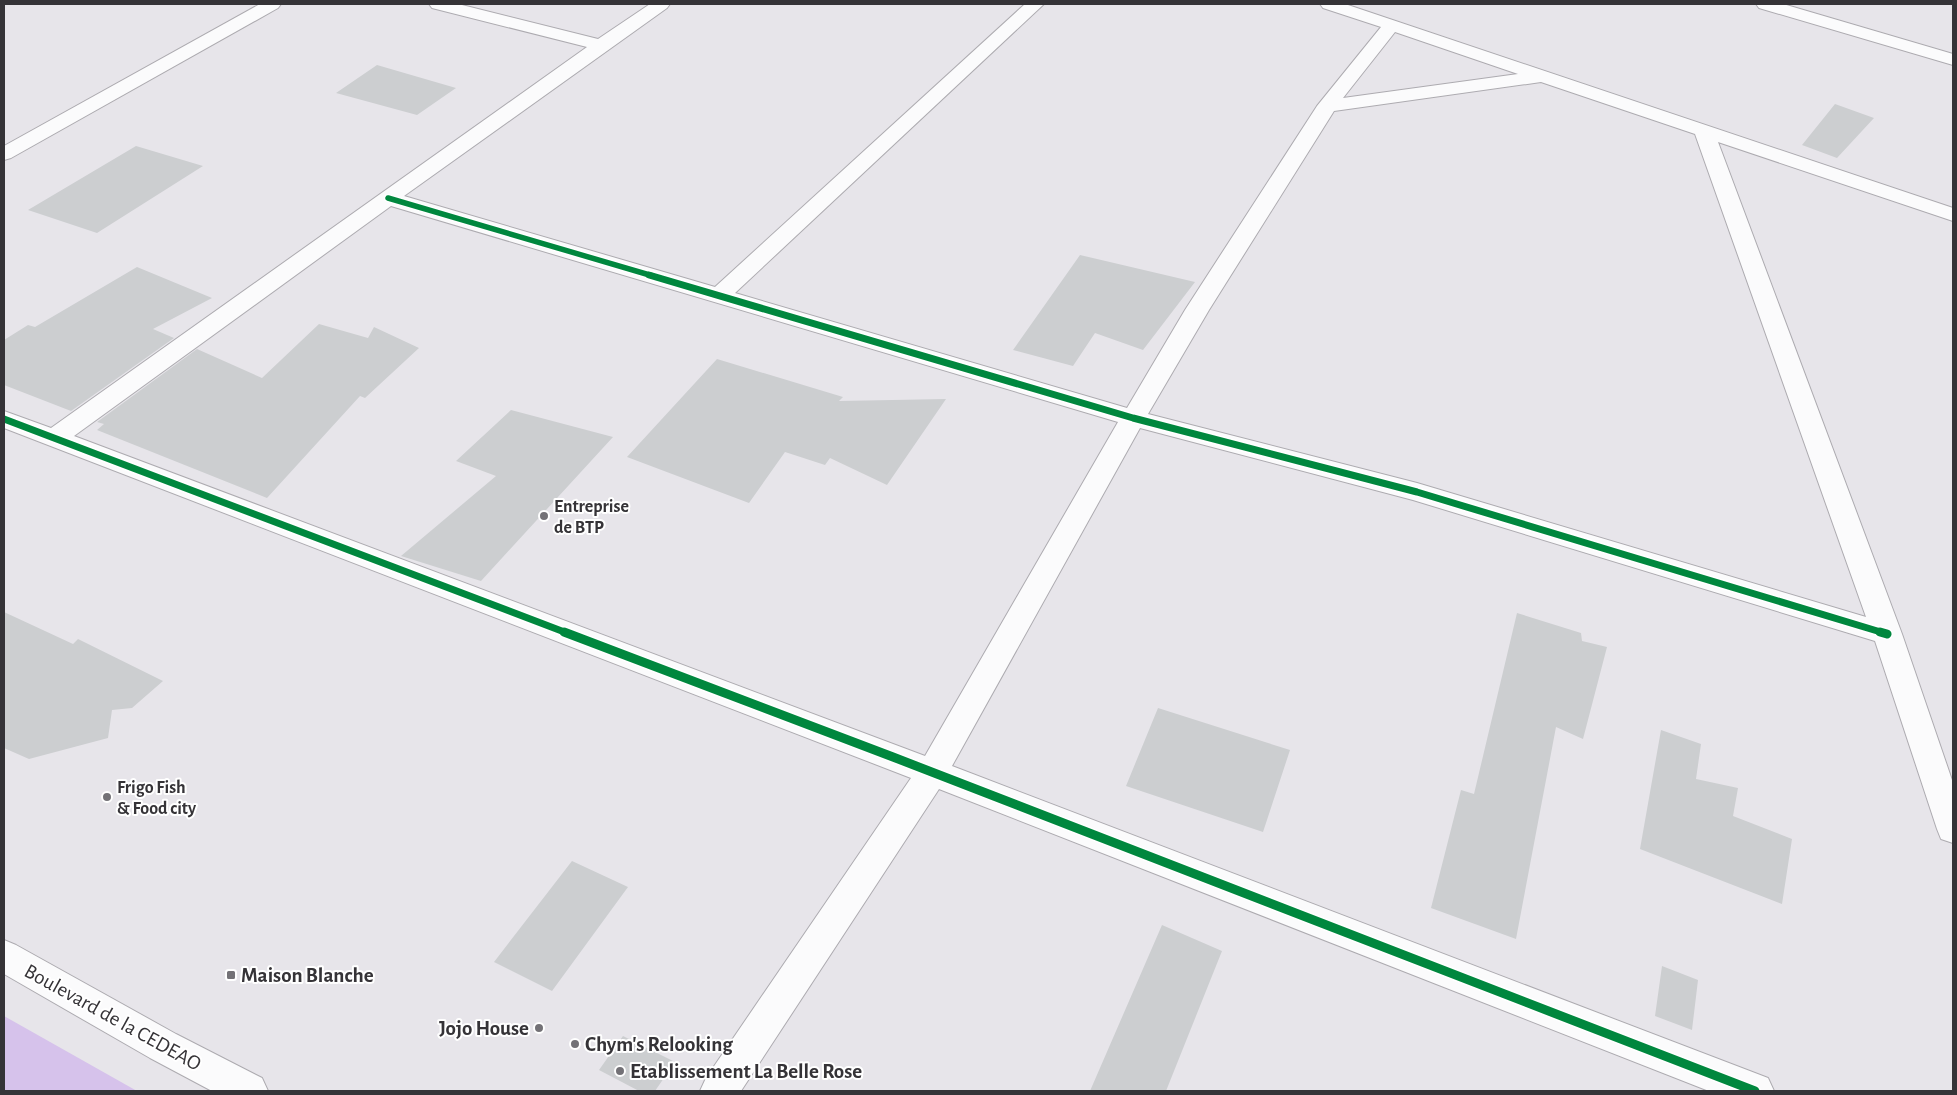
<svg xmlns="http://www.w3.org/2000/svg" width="1957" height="1095" viewBox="0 0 1957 1095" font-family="'Alegreya Sans',sans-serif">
<rect width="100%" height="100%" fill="#e7e5ea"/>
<path fill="#d6c2eb" d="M4 1016 137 1091H4Z"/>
<path fill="#ccced0" d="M377 65 456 88 417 115 336 93Z
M1835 104 1874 118 1837 158 1802 145Z
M136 146 203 166 97 233 28 210Z
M1080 255 1195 282 1143 350 1095 333 1073 366 1013 350Z
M137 267 212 298 153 329 174 338 71 411 4 385V340L28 325 35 327Z
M319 324 368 338 374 327 419 348 365 398 360 396 267 498 97 430 104 424 97 422 197 349 262 378Z
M717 359 843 397 839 401 946 399 887 485 830 458 825 465 785 452 749 503 627 457Z
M511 410 613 437 481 581 401 556 496 476 456 461Z
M4 612 73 644 78 639 163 681 132 708 112 710 108 738 29 759 4 748Z
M1517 613 1581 633 1582 641 1607 647 1583 739 1556 727 1516 939 1431 908 1461 790 1474 794Z
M1158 708 1290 750 1263 832 1126 786Z
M1661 730 1701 744 1696 779 1738 788 1733 816 1792 839 1782 904 1640 849Z
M572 861 628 887 552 991 494 962Z
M1162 925 1222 951 1166 1091H1090Z
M1662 966 1698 980 1692 1030 1655 1016Z
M623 1036 675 1062 655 1091H639L599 1070Z"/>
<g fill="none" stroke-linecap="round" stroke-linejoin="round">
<g stroke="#adabb0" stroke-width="2">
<path id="street" d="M260 4H281L278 8 11 158 4 160V146Z
M429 4H458L598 39 650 4H670L667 8 404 196 715 287 1025 4H1044L735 293 1127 408 1185 310 1317 106 1381 27 1323 8 1320 4H1345L1953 208V221L1718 142 1902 634 1953 783V843L1941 839 1937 829 1875 641 1413 500 1140 428 952 766 1755 1073 1768 1078 1774 1091H1709L939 789 741 1091H700L706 1078 911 778 4 428V411L51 428 587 47 432 8ZM1395 32 1518 74 1343 98ZM1541 82 1695 134 1866 617 1417 483 1148 414 1209 310 1334 111ZM391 206 1118 422 925 756 74 436Z
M1756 4H1783L1953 54V65L1759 8Z"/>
</g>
<g stroke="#adabb0" stroke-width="2">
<path id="primary" d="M4 940 16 945 176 1034 262 1078 268 1091H212L150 1058 4 974Z"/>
</g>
<use href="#street" fill="#fbfbfc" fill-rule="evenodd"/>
<use href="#primary" fill="#fbfbfc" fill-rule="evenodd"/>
<g stroke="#fff" stroke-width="8">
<path id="cycleway-far2" d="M388 198 653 276"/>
</g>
<g stroke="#fff" stroke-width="10">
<path id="cycleway-far1" d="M649 275 1133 418 1417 492 1884 633
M4 419 567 633"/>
</g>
<g stroke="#fff" stroke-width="12">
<path id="cycleway" d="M564 632 893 757 1755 1091
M1880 632 1887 634"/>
</g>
<use href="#cycleway-far2" stroke="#00873e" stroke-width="5.5"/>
<use href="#cycleway-far1" stroke="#00873e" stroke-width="7"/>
<use href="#cycleway" stroke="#00873e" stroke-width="9"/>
</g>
<g fill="#737176" stroke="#fff" stroke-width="2">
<circle cx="544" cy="516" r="5"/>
<circle cx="107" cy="797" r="5"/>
<rect x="226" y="970" width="10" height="10" rx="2.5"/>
<circle cx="539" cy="1028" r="5"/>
<circle cx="575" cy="1044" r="5"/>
<circle cx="620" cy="1071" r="5"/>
</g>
<g text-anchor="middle" stroke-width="4" stroke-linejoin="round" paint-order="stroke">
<g font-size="18" font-weight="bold" fill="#353337" stroke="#fff" text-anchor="start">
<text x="554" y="512">Entreprise<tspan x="554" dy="21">de BTP</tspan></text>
<text x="117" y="793">Frigo Fish<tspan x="117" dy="21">&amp; Food city</tspan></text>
</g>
<g font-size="21" font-weight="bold" fill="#353337" stroke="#fff" text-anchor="start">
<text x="241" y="982">Maison Blanche</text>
<text x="529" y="1035" text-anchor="end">Jojo House</text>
<text x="585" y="1051">Chym's Relooking</text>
<text x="630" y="1078">Etablissement La Belle Rose</text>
</g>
<g font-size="21" fill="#353337" stroke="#fff">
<text transform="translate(113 1017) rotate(29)" y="7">Boulevard de la CEDEAO</text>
</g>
</g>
<rect width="1957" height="1095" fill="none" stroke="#353337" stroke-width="10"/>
</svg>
